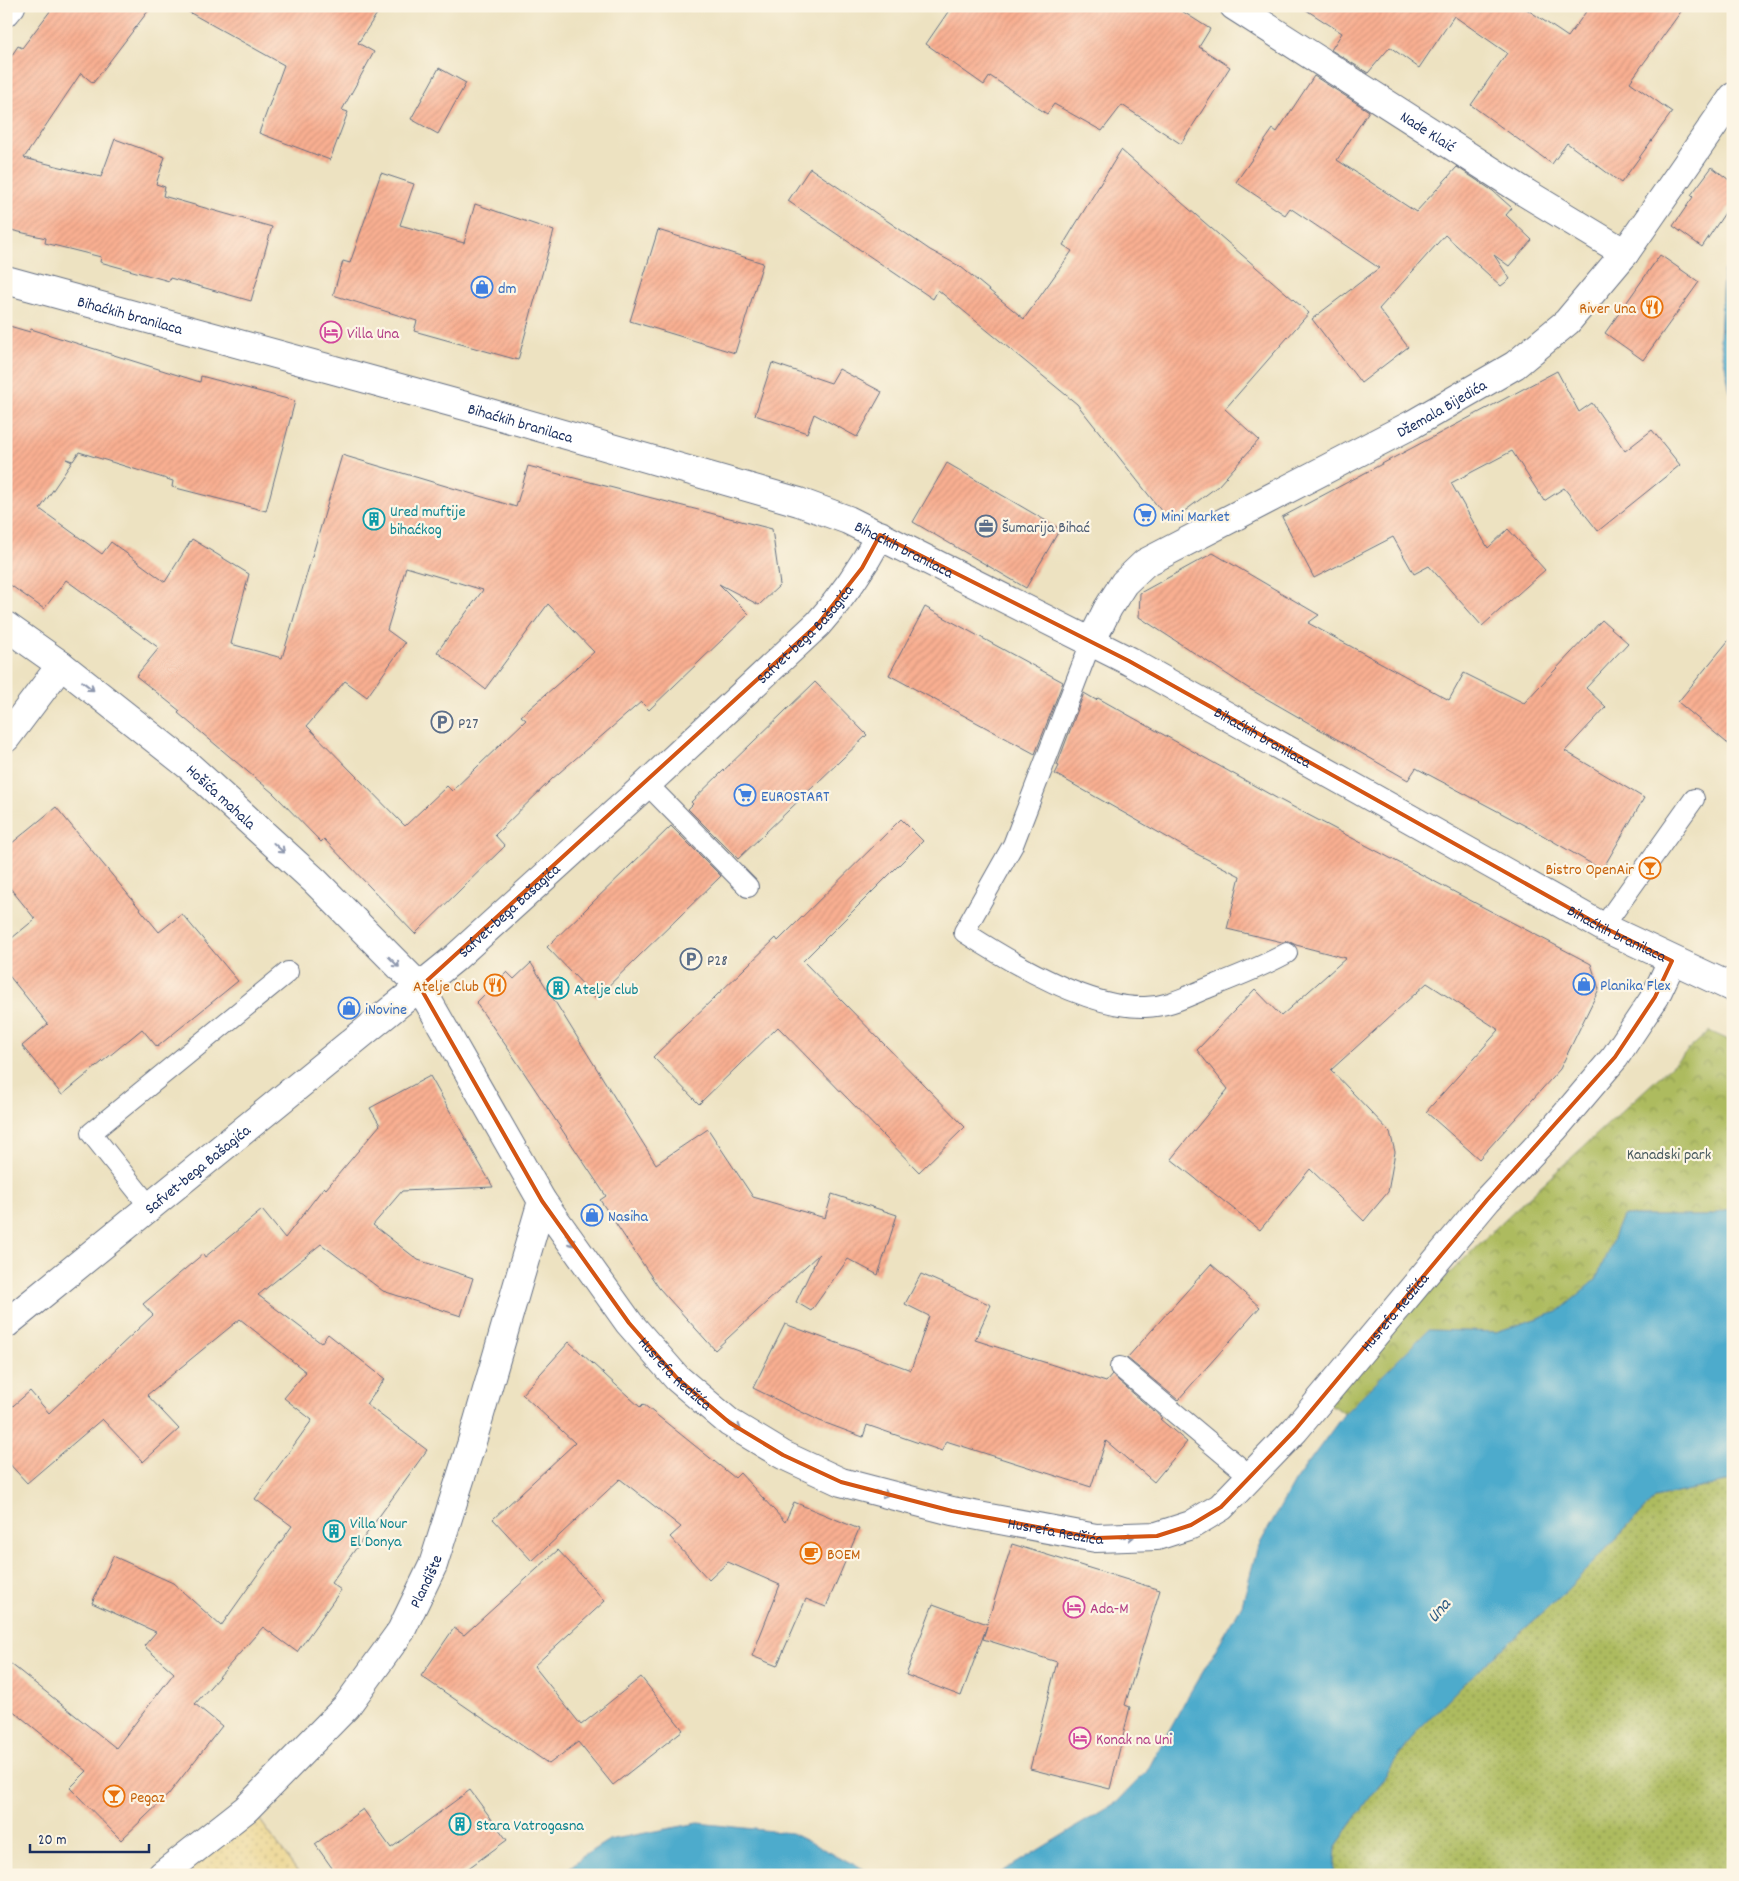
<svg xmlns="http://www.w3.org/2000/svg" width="1739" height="1881" viewBox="0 0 1739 1881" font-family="Dekko,sans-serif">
<defs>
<pattern id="grass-dots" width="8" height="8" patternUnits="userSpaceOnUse" patternTransform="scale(1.25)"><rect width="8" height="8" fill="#adbb5e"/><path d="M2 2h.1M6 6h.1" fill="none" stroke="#8c9851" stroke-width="1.8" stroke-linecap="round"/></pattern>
<pattern id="sand-dots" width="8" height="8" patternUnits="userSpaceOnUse" patternTransform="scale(1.25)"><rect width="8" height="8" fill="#eeda9e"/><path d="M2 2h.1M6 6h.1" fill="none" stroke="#ccbb8a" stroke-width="1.8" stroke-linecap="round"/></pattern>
<pattern id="park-crowns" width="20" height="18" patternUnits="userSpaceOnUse" patternTransform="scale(1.25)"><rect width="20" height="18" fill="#adbb5e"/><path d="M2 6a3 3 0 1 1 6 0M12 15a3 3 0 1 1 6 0" fill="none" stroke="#8c9851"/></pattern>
<pattern id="building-hatch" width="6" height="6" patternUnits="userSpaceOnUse" patternTransform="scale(1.25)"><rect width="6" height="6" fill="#f9af91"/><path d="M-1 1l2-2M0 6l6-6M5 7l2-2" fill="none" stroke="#d5977f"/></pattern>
</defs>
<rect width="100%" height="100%" fill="#fcf5e5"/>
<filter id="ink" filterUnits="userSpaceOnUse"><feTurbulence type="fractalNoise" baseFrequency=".02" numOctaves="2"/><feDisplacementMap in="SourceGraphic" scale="10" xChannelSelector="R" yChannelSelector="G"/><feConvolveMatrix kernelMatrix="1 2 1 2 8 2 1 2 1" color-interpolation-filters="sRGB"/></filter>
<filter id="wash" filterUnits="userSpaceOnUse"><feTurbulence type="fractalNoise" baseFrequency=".0096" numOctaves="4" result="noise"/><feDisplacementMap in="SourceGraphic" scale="20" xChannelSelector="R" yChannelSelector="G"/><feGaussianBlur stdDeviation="1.12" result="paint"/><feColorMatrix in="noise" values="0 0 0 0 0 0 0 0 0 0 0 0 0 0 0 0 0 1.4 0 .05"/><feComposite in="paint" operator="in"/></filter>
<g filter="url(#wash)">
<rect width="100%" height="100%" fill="#ede2c1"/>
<path fill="url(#grass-dots)" stroke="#64755e" d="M1733 1480V1875H1334L1336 1846 1415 1733 1462 1685 1560 1597 1655 1498Z"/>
<path fill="url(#sand-dots)" stroke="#84847e" d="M246 1809 260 1820 300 1875H162Z"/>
<path fill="url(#park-crowns)" stroke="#64755e" d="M1709 1031 1733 1042V1209L1706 1216H1622L1596 1280 1558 1312 1496 1332 1428 1330 1344 1414 1322 1398 1508 1216Z"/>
<path fill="#4dabcc" stroke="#346d95" d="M1733 251V407L1720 339 1723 273Z
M1733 1209V1480L1655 1498 1560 1597 1462 1685 1415 1733 1336 1846 1334 1875H997L1117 1802 1147 1771 1185 1701 1242 1605 1257 1549 1294 1482 1344 1414 1428 1330 1496 1332 1558 1312 1596 1280 1622 1216H1706Z
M698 1823 791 1833 875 1875H561L582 1857 609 1840Z"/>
<g id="blocks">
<path fill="url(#building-hatch)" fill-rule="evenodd" d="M54 6H152L93 83 81 73 24 158 101 177 115 139 165 157 156 184 165 187 163 196 272 227 251 301 170 278 169 281 100 262 101 257 45 243 46 238 6 229V64L18 46 22 48Z
M178 6H382L358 43 374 52 342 110 348 112 330 160 259 133 284 65Z
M952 6H1174L1210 29 1199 47 1230 67 1181 144 1122 105 1102 131 1054 104 1047 114 990 76 984 85 926 44Z
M1300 6H1522L1568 37 1590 6H1685L1630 82 1672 112 1621 183 1567 143 1552 164 1471 105 1507 53 1454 16 1419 68 1390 47 1368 73 1331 50 1342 33Z
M439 68 466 83 438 134 411 119Z
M1314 76 1369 111 1337 160 1416 212 1457 167 1493 191 1512 208 1506 215 1532 240 1509 266 1494 255 1510 279 1501 286 1445 235 1379 309 1408 347 1361 383 1312 319 1379 268 1290 208 1285 215 1236 182 1273 129 1277 132Z
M1121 150 1309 313 1225 409 1259 440 1218 486 1170 522 1077 404 938 290 933 299 788 201 810 168 930 250 961 267 1024 319 1072 251 1063 245Z
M1712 167 1733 183V201L1702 247 1673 226 1693 197 1691 195Z
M381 173 414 184 400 225 464 243 475 204 554 231 518 360 414 331 417 321 333 295 343 261 350 263Z
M658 230 763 263 735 353 630 321Z
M1660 255 1699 282 1643 360 1605 333Z
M6 325 30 332 31 329 200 382 201 376 295 401 266 511 172 487 173 481 79 452 73 461 66 459 72 462 40 509 102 554 111 542 165 582 192 539 249 574 231 644 282 658 342 455 516 507 528 466 772 529 780 585 759 605 719 584 749 614 649 710 641 702 552 779 495 835 505 846 415 934 324 839 321 842 273 793 178 713 180 711 136 676 159 648 66 580 44 609 6 582ZM406 567 483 590 437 652 485 689 548 604 594 652 521 716 526 720 452 791 447 786 405 826 307 726 345 681 367 697 405 643 387 630Z
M772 363 831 383 839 369 882 392 857 437 814 414 807 433 755 415Z
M1557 371 1579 412 1592 403 1625 451 1652 430 1680 465 1598 531 1564 488 1544 501 1512 451 1451 483 1488 548 1508 529 1545 570 1482 626 1429 566 1414 574 1393 537 1314 578 1282 517Z
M947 463 1060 529 1026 588 913 522Z
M1213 553 1319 615 1308 623 1449 700 1464 673 1524 703 1602 620 1628 643 1586 688 1606 707 1565 751 1644 798 1602 870 1539 833 1416 768 1408 780 1248 688 1139 617 1140 593Z
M925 607 1063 682 1035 754 889 675Z
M1733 635V748L1678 702Z
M815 682 867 735 738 859 688 809 693 804 691 802Z
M1084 693 1096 700 1098 698 1280 800 1591 964 1599 989 1560 1069 1479 1159 1426 1112 1499 1030 1427 983 1331 1070 1390 1132 1395 1152 1388 1192 1364 1221 1310 1169 1260 1230 1171 1159 1228 1089 1197 1050 1255 989 1281 1016 1346 958 1296 945 1288 941 1282 942 1227 929 1240 876 1195 853 1055 774 1059 766 1057 765Z
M56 807 159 932 182 914 238 981 157 1047 142 1029 62 1095 22 1046 48 1024 6 972V943L35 919 6 883V848Z
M901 819 923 841 803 961 965 1127 919 1172 778 1027 699 1104 653 1057 776 938 778 941Z
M671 826 721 876 596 998 547 947Z
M531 963 656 1164 708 1129 753 1197 825 1218 832 1194 897 1215 878 1275 848 1259 811 1311 796 1302 819 1254 715 1350 659 1288 600 1200 606 1196 509 1050 476 1003 507 972 514 979Z
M430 1076 493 1187 402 1191 373 1225 418 1260 473 1278 461 1316 383 1291 321 1244 258 1295 321 1343 328 1334 385 1379 366 1404 427 1450 331 1583 341 1590 297 1652 263 1627 195 1704 222 1726 168 1795 121 1840 70 1788 87 1771 6 1705V1660L116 1748 174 1673 144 1646 156 1632 92 1603 113 1556 173 1583 221 1626 292 1526 255 1499 312 1420 284 1398 306 1372 240 1319 147 1395 179 1429 143 1462 102 1419 27 1483 6 1460V1412L30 1391 49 1413 153 1315 143 1304 203 1254 205 1257 262 1210 285 1238 324 1187 326 1189 380 1125 370 1108Z
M1211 1264 1260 1307 1178 1400 1127 1358Z
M921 1274 991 1305 975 1340 1106 1382 1112 1375 1162 1418 1160 1419 1187 1442 1154 1482 1106 1441 1091 1487 946 1441 942 1451 867 1425 863 1437 820 1421 753 1388 785 1324 911 1370 929 1316 905 1304Z
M569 1342 640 1407 643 1404 735 1478 740 1473 785 1522 794 1502 859 1529 826 1607 806 1599 777 1666 752 1656 780 1585 728 1562 709 1580 670 1537 681 1527 620 1479 532 1561 493 1519 575 1443 522 1394Z
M1012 1544 1160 1590 1125 1705 1130 1707 1110 1789 1030 1769 1057 1662 983 1639 987 1626 961 1696 906 1675 933 1604 987 1624Z
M558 1550 605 1601 534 1666 581 1725 641 1677 683 1730 613 1785 578 1742 549 1764 421 1676 454 1628 464 1635Z
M470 1790 507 1840 459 1875H337L315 1844 363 1809 391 1848Z"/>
</g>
</g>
<g filter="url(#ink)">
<use href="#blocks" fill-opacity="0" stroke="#646e81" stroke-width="1"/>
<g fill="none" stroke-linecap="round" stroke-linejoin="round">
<g stroke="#646e81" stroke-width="22">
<path id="lane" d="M1091 642 1013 845 964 932C1010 962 1089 1009 1145 1007 1171 1006 1187 996 1210 987 1236 977 1262 967 1287 953
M647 784 748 887
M1603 927 1694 799
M150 1207 91 1133 288 972
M1120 1367 1250 1476"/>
</g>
<g stroke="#646e81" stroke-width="30">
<g id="street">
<path id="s1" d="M1234 6 1526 193 1625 253"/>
<path d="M6 12 11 6"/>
<path id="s2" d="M6 626 61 665 189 766 315 881 420 987 542 1201 629 1323 677 1378 730 1423 783 1455 841 1482 952 1511 1096 1538 1157 1536 1191 1525 1221 1507 1295 1430 1487 1200 1554 1129 1615 1057 1655 997 1672 961"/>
<path id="s3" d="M1091 642 1108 608 1124 583 1145 563 1413 424 1515 365 1567 322 1625 253 1733 97"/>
<path d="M6 738 61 665"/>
<path id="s4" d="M6 1324 455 958 647 784 818 624C844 595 862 569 880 535"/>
<path id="s5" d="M162 1875 246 1809 346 1707 401 1631 433 1565 471 1445 542 1201"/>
</g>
</g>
<g stroke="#646e81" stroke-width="30">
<g id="secondary">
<path id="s6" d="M6 280 469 407 799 502 848 520 1129 661 1603 927 1733 988"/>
</g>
</g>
<use href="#lane" stroke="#fff" stroke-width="20"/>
<use href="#street" stroke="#fff" stroke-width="28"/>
<use href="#secondary" stroke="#fff" stroke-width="28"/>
</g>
<defs><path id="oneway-shaft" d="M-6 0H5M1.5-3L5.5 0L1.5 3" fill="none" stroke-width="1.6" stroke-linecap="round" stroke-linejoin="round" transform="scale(1.25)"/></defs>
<g stroke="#8d97ae">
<use href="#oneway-shaft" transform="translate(88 686) rotate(38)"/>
<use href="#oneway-shaft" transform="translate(279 848) rotate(42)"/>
<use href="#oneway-shaft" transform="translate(394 962) rotate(45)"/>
<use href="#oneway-shaft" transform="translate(570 1240) rotate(55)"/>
<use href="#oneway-shaft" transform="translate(735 1426) rotate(33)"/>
<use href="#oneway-shaft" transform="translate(882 1493) rotate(15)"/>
<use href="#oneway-shaft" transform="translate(1127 1537) rotate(-2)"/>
</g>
</g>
<path fill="none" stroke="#d45514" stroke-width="4" stroke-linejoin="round" d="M880 535 1129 661 1603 927 1672 961 1655 997 1615 1057 1487 1200 1295 1430 1221 1507 1191 1525 1157 1536 1096 1538 952 1511 841 1482 783 1455 730 1423 677 1378 629 1323 542 1201 420 987 818 624 862 568Z"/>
<defs>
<g id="shop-ring" transform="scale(1.125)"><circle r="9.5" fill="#fcf5e5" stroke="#3f7fe0" stroke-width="1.5"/><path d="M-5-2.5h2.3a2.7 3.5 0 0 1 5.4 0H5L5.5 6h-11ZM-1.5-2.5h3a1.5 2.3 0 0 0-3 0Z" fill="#3f7fe0"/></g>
<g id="restaurant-ring" transform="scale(1.125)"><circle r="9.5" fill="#fcf5e5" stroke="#e8710a" stroke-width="1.5"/><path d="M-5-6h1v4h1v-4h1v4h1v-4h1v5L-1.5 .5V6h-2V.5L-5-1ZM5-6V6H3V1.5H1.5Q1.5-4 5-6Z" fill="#e8710a"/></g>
<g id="hotel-ring" transform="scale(1.125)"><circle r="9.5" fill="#fcf5e5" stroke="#d1479c" stroke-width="1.5"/><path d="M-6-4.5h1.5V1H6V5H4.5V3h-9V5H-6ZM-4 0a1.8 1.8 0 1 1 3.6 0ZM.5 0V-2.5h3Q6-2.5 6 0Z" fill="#d1479c"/></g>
<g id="supermarket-ring" transform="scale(1.125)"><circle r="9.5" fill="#fcf5e5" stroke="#3f7fe0" stroke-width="1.5"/><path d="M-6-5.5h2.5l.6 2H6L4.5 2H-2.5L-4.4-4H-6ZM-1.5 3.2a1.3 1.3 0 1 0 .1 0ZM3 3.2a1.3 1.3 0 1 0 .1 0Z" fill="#3f7fe0"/></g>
<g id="building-ring" transform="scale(1.125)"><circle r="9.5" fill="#fcf5e5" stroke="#0f9aa8" stroke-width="1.5"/><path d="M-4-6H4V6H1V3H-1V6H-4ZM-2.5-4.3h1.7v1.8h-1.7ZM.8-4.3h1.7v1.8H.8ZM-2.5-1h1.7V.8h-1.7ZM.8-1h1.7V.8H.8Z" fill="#0f9aa8"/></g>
<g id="office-ring" transform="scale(1.125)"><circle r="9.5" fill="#fcf5e5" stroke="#5c6f8a" stroke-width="1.5"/><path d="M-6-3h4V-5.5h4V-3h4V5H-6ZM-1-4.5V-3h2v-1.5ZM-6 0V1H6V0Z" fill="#5c6f8a"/></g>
<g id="parking-ring" transform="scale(1.125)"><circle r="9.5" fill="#fcf5e5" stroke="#5c6f8a" stroke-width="1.5"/><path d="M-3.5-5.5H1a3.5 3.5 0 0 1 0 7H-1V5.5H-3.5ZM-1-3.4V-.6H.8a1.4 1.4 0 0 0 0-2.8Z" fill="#5c6f8a"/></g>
<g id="bar-ring" transform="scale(1.125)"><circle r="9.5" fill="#fcf5e5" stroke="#e8710a" stroke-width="1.5"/><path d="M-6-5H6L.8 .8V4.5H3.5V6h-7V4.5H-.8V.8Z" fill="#e8710a"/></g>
<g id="cafe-ring" transform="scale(1.125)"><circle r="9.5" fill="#fcf5e5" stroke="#e8710a" stroke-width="1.5"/><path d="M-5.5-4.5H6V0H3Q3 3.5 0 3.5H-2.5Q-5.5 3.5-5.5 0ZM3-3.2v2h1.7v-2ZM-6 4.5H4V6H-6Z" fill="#e8710a"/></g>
</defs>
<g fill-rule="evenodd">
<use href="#shop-ring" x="482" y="287"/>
<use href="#restaurant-ring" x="1652" y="307"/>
<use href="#hotel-ring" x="331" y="332"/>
<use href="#supermarket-ring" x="1145" y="515"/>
<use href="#building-ring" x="374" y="519"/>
<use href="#office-ring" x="986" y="526"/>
<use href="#parking-ring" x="442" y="722"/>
<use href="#supermarket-ring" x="745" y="795"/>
<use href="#bar-ring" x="1650" y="868"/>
<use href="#parking-ring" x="691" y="959"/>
<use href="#shop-ring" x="1584" y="984"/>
<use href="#restaurant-ring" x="495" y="985"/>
<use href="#building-ring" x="558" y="988"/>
<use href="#shop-ring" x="349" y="1008"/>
<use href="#shop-ring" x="592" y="1215"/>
<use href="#building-ring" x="334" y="1531"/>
<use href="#cafe-ring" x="811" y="1553"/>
<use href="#hotel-ring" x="1074" y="1607"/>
<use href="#hotel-ring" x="1080" y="1738"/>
<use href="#bar-ring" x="114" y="1796"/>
<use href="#building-ring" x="460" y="1824"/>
</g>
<g text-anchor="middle" stroke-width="4.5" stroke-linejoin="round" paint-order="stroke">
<g font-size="16" fill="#1b2f5e" stroke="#fcf5e5">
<text dy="6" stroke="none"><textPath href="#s1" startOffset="231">Nade Klaić</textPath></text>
<text dy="6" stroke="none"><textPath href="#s6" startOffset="129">Bihaćkih branilaca</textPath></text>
<text dy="6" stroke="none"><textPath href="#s3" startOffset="431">Džemala Bijedića</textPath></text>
<text dy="6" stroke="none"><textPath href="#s6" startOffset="534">Bihaćkih branilaca</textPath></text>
<text dy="6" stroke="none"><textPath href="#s6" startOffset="939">Bihaćkih branilaca</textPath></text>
<text dy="6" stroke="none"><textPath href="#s4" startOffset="1056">Safvet-bega Bašagića</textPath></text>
<text dy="6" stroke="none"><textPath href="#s6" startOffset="1344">Bihaćkih branilaca</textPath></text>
<text dy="6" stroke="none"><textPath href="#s2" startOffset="275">Hošića mahala</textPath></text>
<text dy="6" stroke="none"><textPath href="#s4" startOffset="651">Safvet-bega Bašagića</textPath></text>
<text dy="6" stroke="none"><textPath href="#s6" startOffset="1749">Bihaćkih branilaca</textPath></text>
<text dy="6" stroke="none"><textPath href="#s4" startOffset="246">Safvet-bega Bašagića</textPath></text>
<text dy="6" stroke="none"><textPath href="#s2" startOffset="1869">Husrefa Redžića</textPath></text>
<text dy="6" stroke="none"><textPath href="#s2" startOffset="1015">Husrefa Redžića</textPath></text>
<text dy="6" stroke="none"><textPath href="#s2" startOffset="1435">Husrefa Redžića</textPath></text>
<text dy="6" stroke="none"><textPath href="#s5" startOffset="399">Plandište</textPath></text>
</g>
<g font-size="16" fill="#366cbe" stroke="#fcf5e5" text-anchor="start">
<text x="498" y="293">dm</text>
<text x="1161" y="521">Mini Market</text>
<text x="761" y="801">EUROSTART</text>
<text x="1600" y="990">Planika Flex</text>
<text x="365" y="1014">iNovine</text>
<text x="608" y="1221">Nasiha</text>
</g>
<g font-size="16" fill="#c56008" stroke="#fcf5e5" text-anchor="end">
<text x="1636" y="313">River Una</text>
<text x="1634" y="874">Bistro OpenAir</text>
<text x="479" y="991">Atelje Club</text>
<text x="827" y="1559" text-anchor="start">BOEM</text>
<text x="130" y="1802" text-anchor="start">Pegaz</text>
</g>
<g font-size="16" fill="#b23c85" stroke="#fcf5e5" text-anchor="start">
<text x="347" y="338">Villa Una</text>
<text x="1090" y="1613">Ada-M</text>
<text x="1096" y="1744">Konak na Uni</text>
</g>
<g font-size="16" fill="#0d838f" stroke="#fcf5e5" text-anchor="start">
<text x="390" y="516">Ured muftije<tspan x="390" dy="18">bihaćkog</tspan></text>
<text x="574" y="994">Atelje club</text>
<text x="350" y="1528">Villa Nour<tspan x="350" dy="18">El Donya</tspan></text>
<text x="476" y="1830">Stara Vatrogasna</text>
</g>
<g font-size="16" fill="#4e5e75" stroke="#fcf5e5" text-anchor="start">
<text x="1002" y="532">Šumarija Bihać</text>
<text x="458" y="728">P27</text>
<text x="707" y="965">P28</text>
</g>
<g font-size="16" fill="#47595e" stroke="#fcf5e5">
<text x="1669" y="1159">Kanadski park</text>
</g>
<g font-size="18" font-style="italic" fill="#2c5a84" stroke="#fcf5e5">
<text transform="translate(1438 1610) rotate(-49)" y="6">Una</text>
</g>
</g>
<rect width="1739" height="1881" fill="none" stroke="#fcf5e5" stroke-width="25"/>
<path d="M30 1844v8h119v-8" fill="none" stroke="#1b2f5e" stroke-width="2.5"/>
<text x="38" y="1844" font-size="15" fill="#1b2f5e" stroke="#fcf5e5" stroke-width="4" paint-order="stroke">20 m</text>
</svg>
